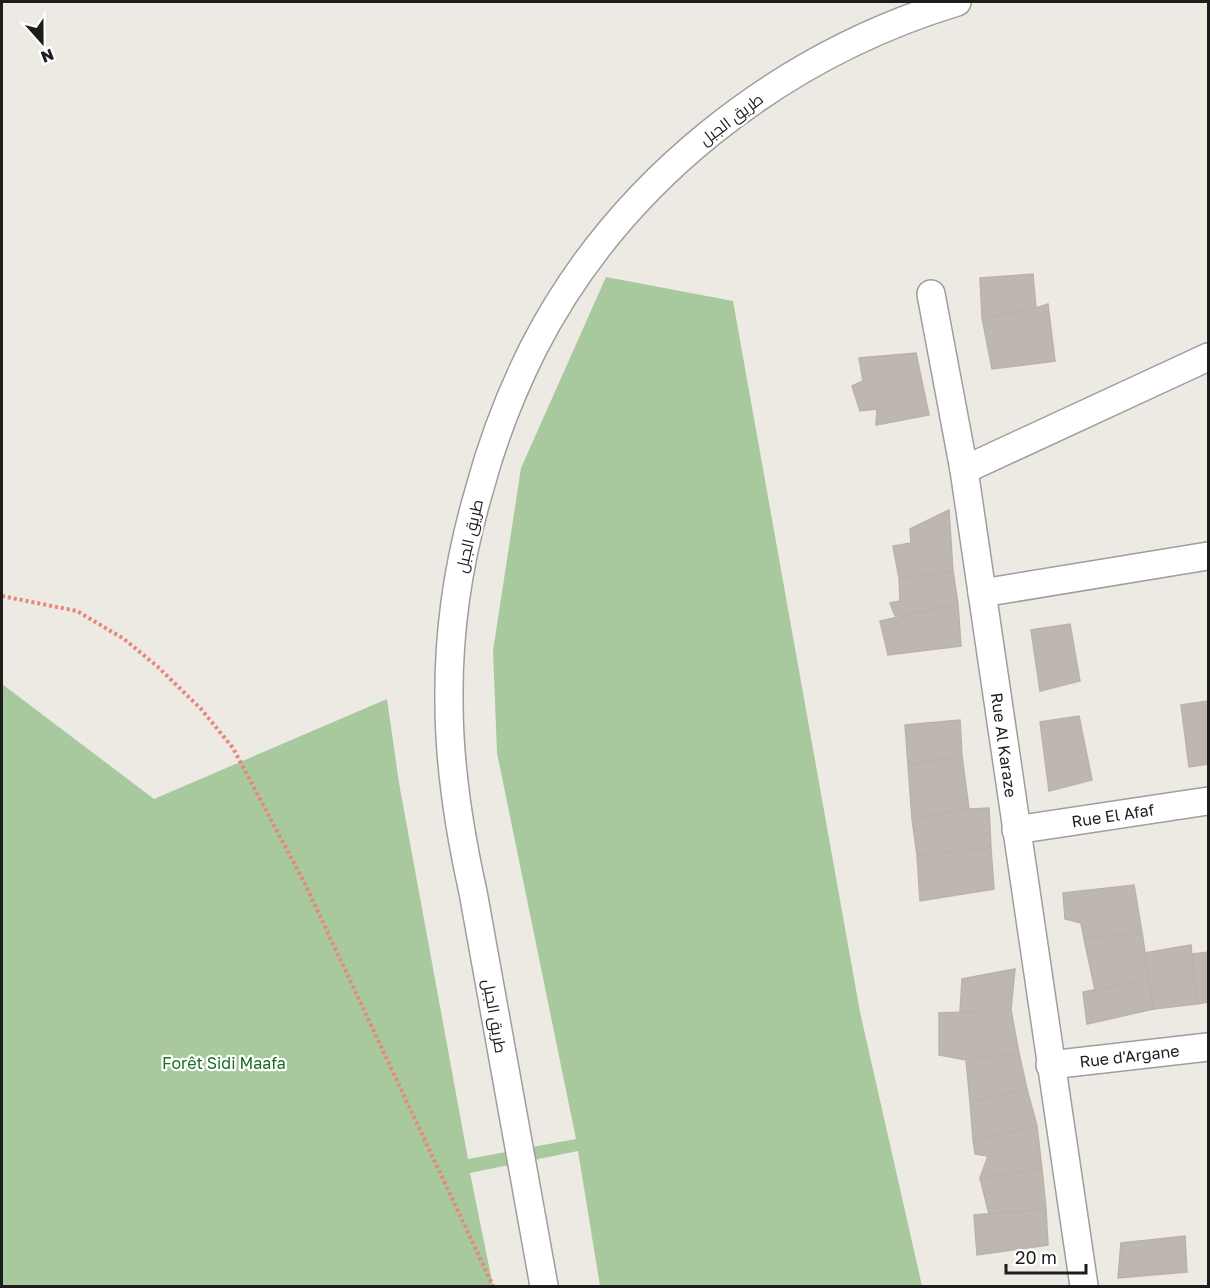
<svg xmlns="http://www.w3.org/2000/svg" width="1210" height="1288" viewBox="0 0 1210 1288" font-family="'Golos Text',Cairo,sans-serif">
<rect width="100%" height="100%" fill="#edeae4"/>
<path fill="#a8c89d" d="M606 277 733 301 860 1012 922 1286H600L578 1151 470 1173 493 1286H2V684L154 799 387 699 399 783 468 1159 576 1139 497 753 493 651 521 468Z"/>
<path fill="#bdb6b1" stroke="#bdb2a8" stroke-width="1.5" d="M1033 274 1036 308 982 318 980 278Z
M1048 304 1055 361 992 369 982 318 1036 308Z
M916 353 929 415 876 425 877 409 860 411 852 386 863 381 859 358Z
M949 510 953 571 899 578 893 546 911 543 910 529Z
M953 571 958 604 895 616 890 603 900 601 899 578Z
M958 604 961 646 888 655 880 621Z
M1070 624 1080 681 1040 691 1031 630Z
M1208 701V764L1189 767 1181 705Z
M1079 716 1092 780 1049 791 1040 722Z
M960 720 962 756 908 765 905 725Z
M962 756 969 809 912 819 908 765Z
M989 808 991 848 917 855 912 819 969 809Z
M991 848 994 889 920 901 917 855Z
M1134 885 1142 932 1084 939 1081 923 1065 919 1063 893Z
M1142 932 1149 979 1095 990 1084 939Z
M1191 945 1196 1004 1154 1009 1144 953Z
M1208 952V1002L1196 1004 1193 954Z
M1015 969 1011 1010 960 1012 962 979Z
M1149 979 1154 1009 1087 1024 1083 992Z
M1011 1010 1019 1053 966 1060 939 1055V1013Z
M1019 1053 1027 1089 970 1102 966 1060Z
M1027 1089 1037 1126 973 1140 970 1102Z
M1037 1126 1042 1169 980 1178 988 1156 975 1154 973 1140Z
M1042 1169 1046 1209 989 1214 980 1178Z
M1046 1209 1048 1245 977 1255 974 1215Z
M1185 1236 1187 1272 1118 1278 1121 1243Z"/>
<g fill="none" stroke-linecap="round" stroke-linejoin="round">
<g stroke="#9e9e9e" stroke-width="30">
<g id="minor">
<path d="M931 294 964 470"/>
<path d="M982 593 1208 556"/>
<path id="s1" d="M1016 830 1208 801"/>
<path id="s2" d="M1050 1065 1208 1047"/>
<path d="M544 1286 473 892C459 829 449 767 449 702 448 631 459 559 479 491 492 442 510 395 533 349 618 182 779 56 957 2"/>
<path d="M1084 1286 964 470 1208 357"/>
</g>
</g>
<path stroke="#ea8678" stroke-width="4" stroke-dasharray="3 3" stroke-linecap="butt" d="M2 596 77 611 124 639 158 667 201 709 233 748 305 884 493 1286"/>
<use href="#minor" stroke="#fff" stroke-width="27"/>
</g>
<g text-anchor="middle" stroke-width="4.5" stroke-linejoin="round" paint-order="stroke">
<g font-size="16" fill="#1d1d1d" stroke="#fff">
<text transform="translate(731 119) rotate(-37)" y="6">طريق الجبل</text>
<text transform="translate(469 536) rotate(-77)" y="6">طريق الجبل</text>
<text transform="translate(1004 745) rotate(82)" y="6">Rue Al Karaze</text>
<text dy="6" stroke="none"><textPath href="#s1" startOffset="98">Rue El Afaf</textPath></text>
<text transform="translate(495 1016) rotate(80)" y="6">طريق الجبل</text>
<text dy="6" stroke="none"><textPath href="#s2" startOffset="80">Rue d'Argane</textPath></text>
</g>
<g font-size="16" fill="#176e21" stroke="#fff">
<text x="224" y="1069">Forêt Sidi Maafa</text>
</g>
</g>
<rect width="1210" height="1288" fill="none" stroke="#1d1d1d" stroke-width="6"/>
<g transform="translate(42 42) rotate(159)" stroke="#ffffff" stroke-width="4.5" paint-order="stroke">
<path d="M0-4.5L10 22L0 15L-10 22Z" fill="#1d1d1d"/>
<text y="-9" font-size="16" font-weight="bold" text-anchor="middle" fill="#1d1d1d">N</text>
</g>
<path d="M1006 1264v9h80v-9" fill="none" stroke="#1d1d1d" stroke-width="3"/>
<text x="1015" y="1264" font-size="18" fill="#1d1d1d" stroke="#ffffff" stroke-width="4.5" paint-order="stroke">20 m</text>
</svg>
